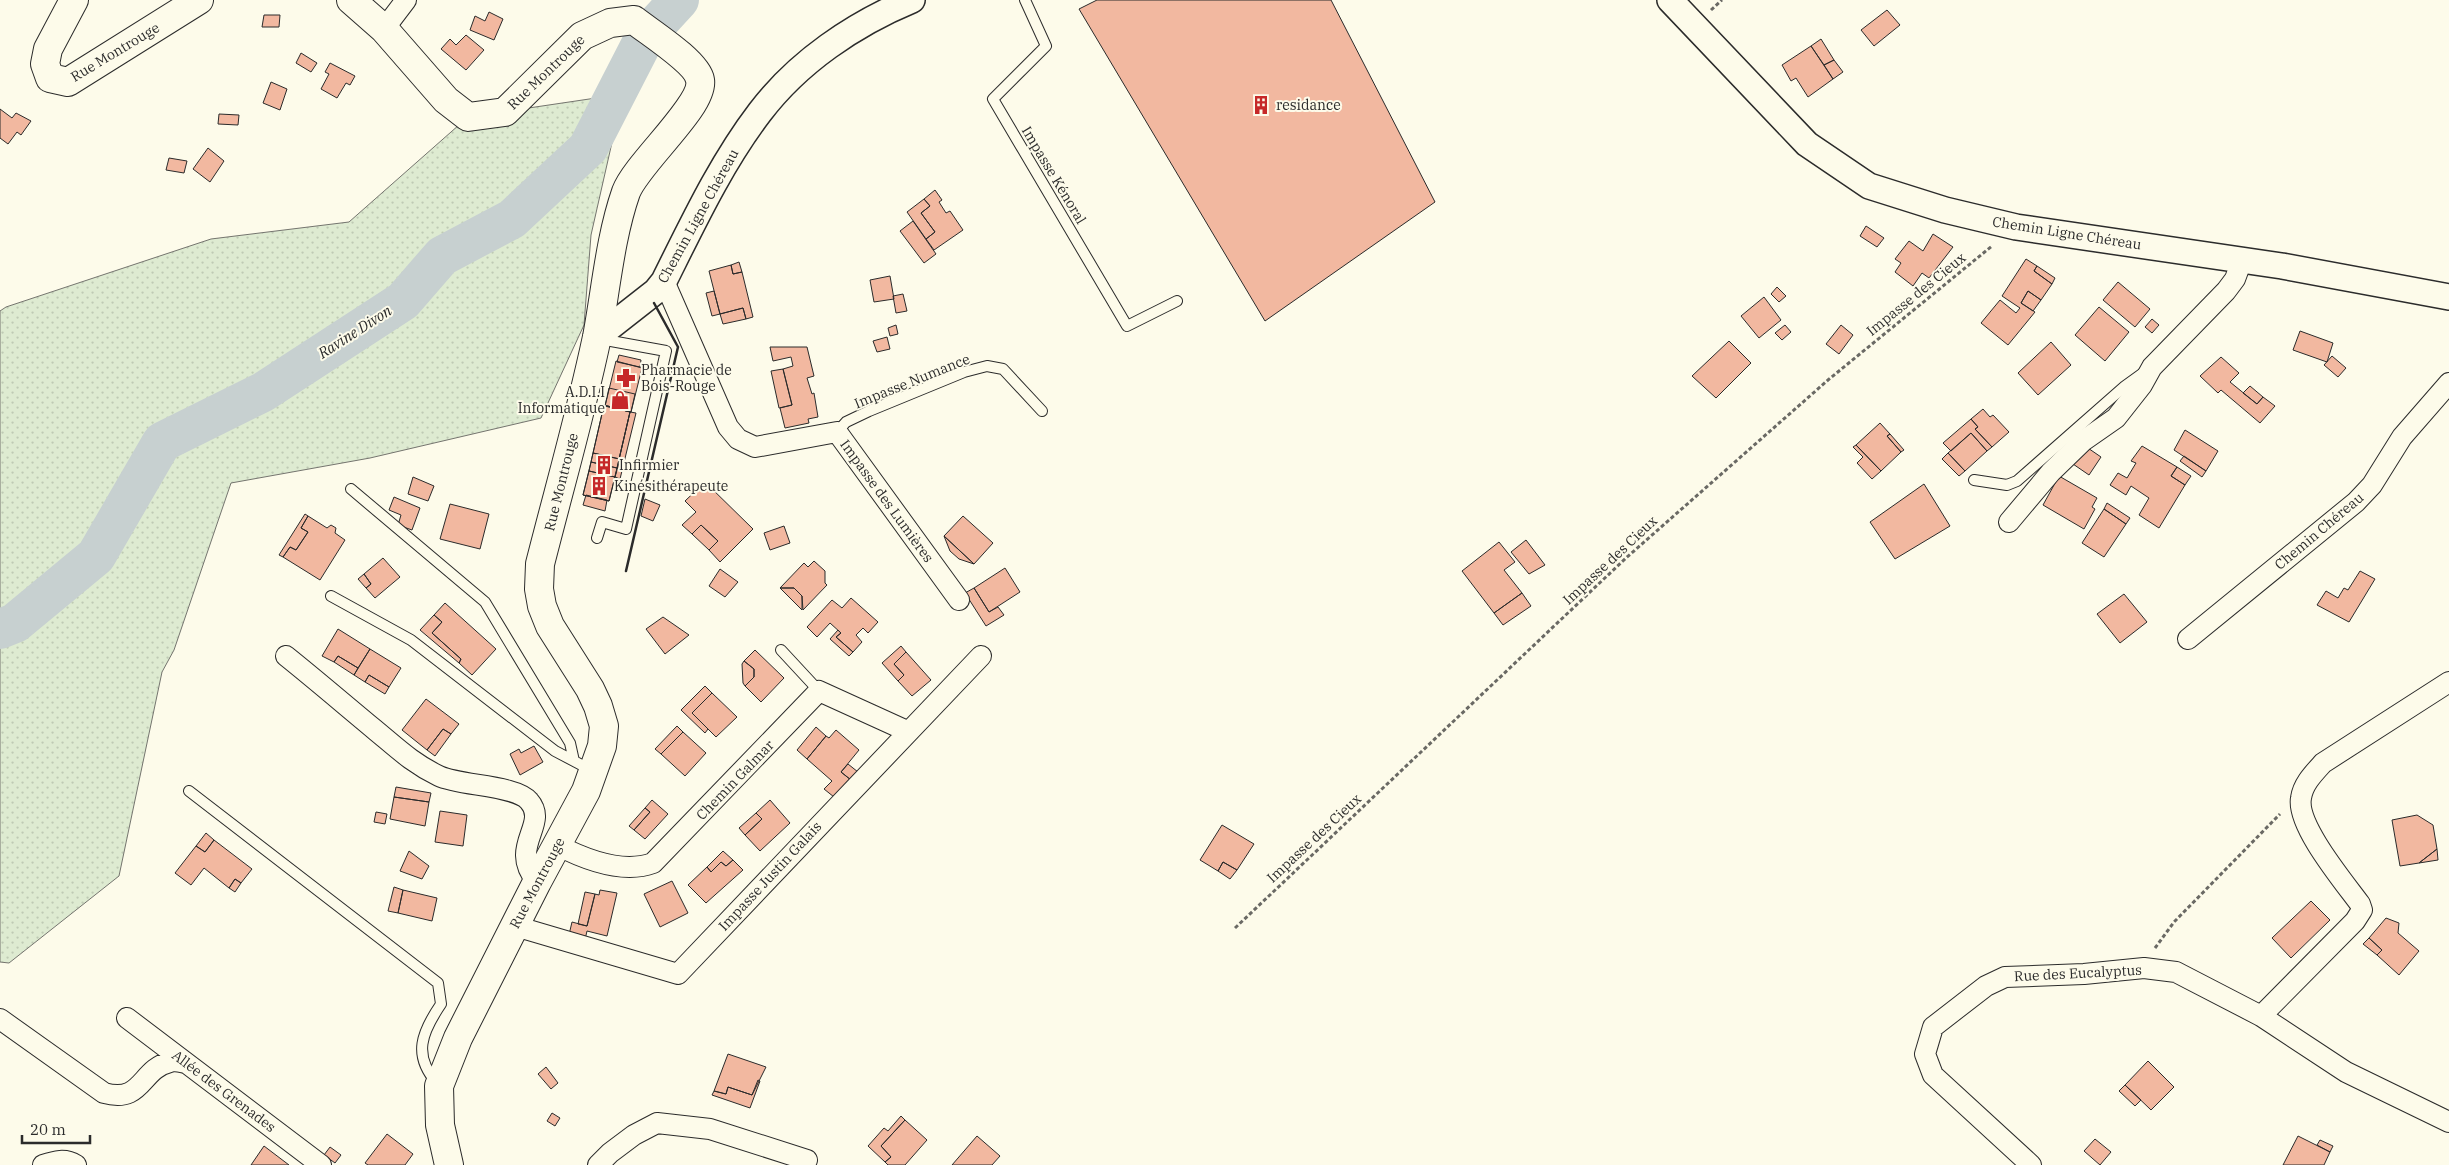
<svg xmlns="http://www.w3.org/2000/svg" width="2449" height="1165" viewBox="0 0 2449 1165" font-family="'IBM Plex Serif',serif">
<defs>
<pattern id="grass-dots" width="8" height="8" patternUnits="userSpaceOnUse" patternTransform="scale(1.25)"><rect width="8" height="8" fill="#deebd1"/><path d="M2 2h.1M6 6h.1" fill="none" stroke="#bfcab4" stroke-width="1.8" stroke-linecap="round"/></pattern>
</defs>
<rect width="100%" height="100%" fill="#fdfbea"/>
<path fill="url(#grass-dots)" stroke="#74746e" d="M623 94 591 235 584 325 541 418 370 458 231 483 174 650 162 672 119 876 9 963 0 962V311L6 307 211 239 349 222 468 117Z"/>
<g fill="none" stroke-linecap="round" stroke-linejoin="round">
<path stroke="#c7d0d0" stroke-width="40" d="M0 629 15 623 96 556 162 442 263 392 403 301 442 256 512 219 588 148 645 37 679 0"/>
</g>
<path fill="#f2b8a0" stroke="#2b2b2b" d="M1097 0H1331L1435 202 1265 321 1079 9Z
M1887 10 1900 25 1874 46 1861 30Z
M489 12 503 19 494 40 470 30 475 16 485 21Z
M264 15H280L279 27H262Z
M466 35 484 50 466 70 441 49 450 39 456 45Z
M1821 39 1834 60 1824 65 1811 46Z
M1811 46 1833 79 1808 97 1796 78 1791 81 1782 65Z
M301 53 317 63 311 72 296 63Z
M1834 60 1843 72 1833 79 1824 65Z
M330 63 355 76 350 85 346 83 337 98 321 89 329 74 325 72Z
M271 82 287 89 280 110 263 103Z
M0 109 12 118 16 113 31 121 21 135 17 132 8 144 0 138Z
M219 114 239 115 238 125 218 124Z
M208 148 224 161 210 182 193 169Z
M169 158 187 161 184 173 166 170Z
M935 190 942 200 939 202 946 213 950 211 963 230 934 250 926 239 935 232 921 213 930 206 924 199Z
M924 199 930 206 921 213 935 232 926 239 907 212Z
M913 221 936 254 924 263 900 231Z
M1866 226 1884 238 1877 247 1860 236Z
M1933 234 1953 247 1929 278 1922 273 1913 286 1895 272 1901 263 1895 259 1909 241 1923 251Z
M2026 259 2037 266 2034 271 2052 284 2041 300 2028 291 2021 303 2035 312 2008 345 1981 323 2000 300 2016 313 2020 308 2002 296Z
M739 262 742 272 733 274 731 265Z
M731 265 733 274 742 272 753 317 746 319 743 308 720 314 709 271Z
M2037 266 2055 278 2052 284 2034 271Z
M890 276 894 299 874 302 870 280Z
M2118 282 2150 309 2135 327 2103 300Z
M1777 287 1786 296 1779 302 1771 294Z
M714 291 720 314 712 316 706 293Z
M2028 291 2041 300 2033 311 2021 303Z
M903 294 907 311 896 313 893 296Z
M1764 297 1781 320 1759 338 1741 316Z
M2099 307 2129 332 2105 361 2075 335Z
M743 308 746 319 723 324 720 314Z
M2152 319 2159 325 2152 333 2145 327Z
M896 325 898 334 890 336 888 328Z
M1785 325 1791 332 1782 340 1775 333Z
M1841 325 1853 335 1839 354 1826 344Z
M2300 331 2333 343 2327 362 2293 350Z
M887 337 890 349 877 352 873 341Z
M1729 341 1751 363 1716 398 1692 376Z
M2051 342 2071 365 2038 395 2018 373Z
M770 347H807L814 376 807 378 812 394 814 393 818 417 808 419 809 423 785 428 780 408 792 405 783 369 793 366 791 357 773 361Z
M619 355 641 360 640 367 617 362Z
M2332 356 2346 368 2338 377 2324 365Z
M2221 357 2239 373 2230 382 2257 404 2263 397 2275 406 2260 423 2221 390 2218 393 2200 376Z
M616 361 642 368 631 412 605 406Z
M783 369 792 405 779 408 771 371Z
M2250 386 2263 397 2257 404 2243 393Z
M609 388 635 394 631 412 605 406Z
M604 405 630 412 619 459 593 453Z
M604 405 630 412 617 468 591 462Z
M1983 409 1990 417 1993 415 2009 432 1992 447 1975 429 1978 427 1971 419Z
M630 412 636 413 620 479 615 477Z
M1971 419 1978 427 1975 429 1992 447 1987 451 1971 433 1951 451 1943 443Z
M1880 423 1890 434 1887 436 1901 452 1881 471 1856 445Z
M2185 430 2218 451 2206 471 2174 450Z
M1971 433 1987 451 1965 471 1948 453Z
M1890 434 1904 450 1901 452 1887 436Z
M1856 445 1881 471 1872 479 1857 463 1863 457 1853 447Z
M2085 446 2101 457 2089 475 2073 464Z
M2142 446 2177 467 2171 476 2185 485 2159 528 2139 515 2149 498 2131 486 2126 495 2110 485 2118 473 2127 478 2136 463 2131 461Z
M593 453 620 459 615 477 589 471Z
M1948 453 1965 471 1959 476 1942 459Z
M2184 456 2206 471 2202 477 2180 461Z
M591 462 617 468 609 501 583 495Z
M2177 467 2191 476 2185 485 2171 476Z
M589 471 615 477 609 501 583 495Z
M2059 476 2097 498 2092 507 2095 509 2084 529 2043 505Z
M413 477 434 486 428 501 408 494Z
M705 482 753 529 720 562 709 550 718 541 701 525 692 534 682 525 696 512 685 501Z
M1924 484 1950 526 1895 559 1870 522Z
M586 495 607 500 605 511 583 505Z
M394 497 420 508 412 530 398 525 401 515 389 510Z
M645 499 660 505 653 521 641 516Z
M2107 503 2130 518 2126 524 2104 509Z
M450 504 489 514 480 549 440 539Z
M2104 509 2126 524 2104 557 2082 543Z
M305 514 308 516 301 528 308 532 296 550 290 547 283 557 279 555Z
M308 516 327 528 331 525 336 528 335 533 345 540 320 580 283 557 290 547 296 550 308 532 301 528Z
M963 516 993 543 974 564 944 536Z
M701 525 718 541 709 550 692 534Z
M784 526 790 543 770 550 764 533Z
M944 536 974 564 959 559 950 551Z
M1526 540 1545 565 1529 574 1511 552Z
M1499 542 1515 562 1504 570 1522 593 1494 613 1462 571Z
M383 558 400 577 375 598 366 588 371 584 364 574Z
M814 561 825 571V583L827 585 803 610 802 596 794 588H780L804 563 808 567Z
M1005 568 1020 592 989 612 974 588Z
M720 569 738 582 725 597 709 586Z
M2360 571 2375 579 2349 622 2317 605 2326 591 2338 598 2344 588 2348 590Z
M364 574 371 584 366 588 358 579Z
M780 588H794L802 596V610Z
M974 588 989 612 998 607 1004 615 986 626 965 593Z
M1522 593 1531 606 1503 625 1494 613Z
M2124 594 2147 622 2120 643 2097 614Z
M851 598 878 622 868 633 863 628 856 635 862 642 853 652 836 637 841 633 830 623 817 637 807 627 832 600 842 608Z
M445 603 496 649 472 675 459 663 461 659 432 633 442 622 434 615Z
M434 615 442 622 432 633 461 659 459 663 420 630Z
M663 617 689 635 665 654 646 629Z
M338 629 370 649 358 668 338 656 334 662 322 656Z
M838 630 841 633 836 637 853 652 849 656 830 639Z
M901 646 906 652 894 664 904 675 898 681 882 663Z
M370 649 401 668 389 687 369 675 365 682 354 675Z
M755 650 784 678 761 702 745 686 754 677V669L744 661Z
M906 652 931 680 912 696 898 681 904 675 894 664Z
M338 656 358 668 354 675 334 662Z
M744 661 754 669V677L745 686 743 683 742 664Z
M369 675 389 687 385 694 365 682Z
M705 686 712 693 692 713 708 729 705 733 681 710Z
M712 693 737 717 716 737 692 713Z
M426 699 459 724 451 734 443 729 427 750 402 730Z
M677 726 683 732 661 754 655 749Z
M816 727 826 736 807 759 797 750Z
M443 729 451 734 435 756 427 750Z
M836 730 859 750 841 772 851 780 834 797 824 789 832 781 807 759 826 736 829 738Z
M683 732 706 753 685 776 661 754Z
M534 746 543 762 520 775 510 754 519 749 521 753Z
M848 764 858 772 851 780 841 772Z
M396 787 431 793 429 802 394 797Z
M394 797 429 802 425 826 390 819Z
M652 800 668 814 645 839 634 830 650 812 645 808Z
M770 800 790 823 760 851 745 835 762 819 756 813Z
M645 808 650 812 634 830 629 826Z
M440 811 467 815 463 846 435 842Z
M376 812 387 814 385 824 374 822Z
M756 813 762 819 745 835 739 828Z
M2417 815 2433 825 2437 849 2419 863 2400 866 2392 820Z
M1222 825 1254 844 1237 870 1223 862 1218 871 1200 860Z
M206 833 214 840 205 852 196 846Z
M214 840 252 869 241 883 235 879 229 888 204 868 191 885 175 873 196 846 205 852Z
M2437 849 2438 860 2419 863Z
M409 851 429 866 422 879 400 871Z
M723 851 733 860 726 866 721 862 711 872 707 867Z
M733 860 743 870 706 903 688 885 707 867 711 872 721 862 726 866Z
M1223 862 1237 870 1230 879 1218 871Z
M235 879 241 883 235 892 229 888Z
M672 881 688 913 660 927 644 894Z
M394 887 403 890 398 913 388 911Z
M403 890 437 898 432 921 398 913Z
M600 890 617 893 607 936 587 931 584 944 568 939 572 922 587 926 595 894 599 895Z
M585 892 595 894 587 926 578 924Z
M2311 901 2330 920 2291 958 2272 938Z
M2386 918 2399 923 2398 933 2419 951 2399 975 2377 955 2382 950 2369 938Z
M2369 938 2382 950 2377 955 2363 944Z
M728 1054 766 1067 752 1095 728 1087 726 1094 714 1091Z
M2148 1061 2174 1087 2151 1110 2125 1085Z
M546 1067 558 1083 551 1089 538 1074Z
M758 1080 760 1081 750 1108 712 1095 714 1091 726 1094 728 1087 752 1095Z
M2125 1085 2141 1100 2135 1106 2119 1091Z
M552 1113 560 1118 555 1126 547 1121Z
M901 1116 905 1120 881 1146 891 1157 885 1162 868 1146 884 1128 888 1131Z
M905 1120 927 1140 905 1165H888L885 1162 891 1157 881 1146Z
M387 1134 413 1154 405 1165H368L365 1163Z
M977 1136 1000 1156 992 1165H952Z
M2298 1136 2330 1152 2324 1165H2283Z
M2095 1139 2111 1152 2100 1165 2084 1151Z
M2320 1140 2333 1146 2330 1152 2317 1145Z
M264 1146 289 1165H251Z
M330 1147 341 1155 335 1163 324 1155Z"/>
<g fill="none" stroke-linecap="round" stroke-linejoin="round">
<g stroke="#2b2b2b" stroke-width="12">
<path id="service" d="M1025 0 1046 46 993 99 1127 326 1177 301
M837 432 846 422 869 411 964 372 987 366 1003 369 1042 411
M1974 480 2007 485 2017 481 2125 386 2143 373
M351 489 485 602 570 743 574 761
M597 538 602 522 626 529 666 351 600 339
M331 596 411 640 555 751 593 771
M781 650 819 691
M189 791 438 983 441 1004C422 1032 412 1055 437 1083"/>
</g>
<g stroke="#2b2b2b" stroke-width="22">
<path id="minor" d="M384 29 406 0
M664 281 728 427 738 439 755 447 837 432 959 600
M2009 522 2051 472 2083 441 2116 418 2142 385 2152 367 2226 291 2235 279 2242 260
M2188 639 2356 502 2372 485 2402 437 2449 383
M286 656C316 680 345 705 374 729 397 748 412 763 439 776 460 786 516 785 529 801 550 825 507 846 537 882
M557 845C584 859 623 874 653 863L819 691 907 731
M515 926 678 974 981 656
M2261 1016 2346 1072 2449 1122
M127 1018 321 1165
M0 1019 104 1093C143 1104 140 1069 170 1062 175 1060 181 1062 186 1063
M43 1165C55 1161 65 1158 76 1165
M598 1165 610 1153 634 1135 657 1123 710 1129 807 1160
M2031 1165 1933 1075 1925 1054 1933 1027 1986 986 2005 977 2084 974 2144 968 2176 972 2261 1016 2355 921 2362 910 2360 904C2344 882 2296 825 2301 798 2303 784 2313 774 2323 763L2449 682"/>
</g>
<g stroke="#2b2b2b" stroke-width="28">
<path id="tertiary" d="M1670 0 1807 144 1869 186 1945 210 2016 227 2282 266 2449 297
M596 338 656 291 664 281C693 223 721 163 760 112 798 62 854 24 912 0"/>
</g>
<g stroke="#2b2b2b" stroke-width="30">
<path id="primary" d="M74 0 48 49 45 64 50 78 68 82 199 0
M351 0 384 29 446 100 468 117 505 112 582 36 610 23 634 20C649 32 697 62 700 80 705 105 637 163 626 192 610 238 606 289 597 337 581 413 559 489 540 564L539 589 542 606 550 626 590 689 598 706 604 726 602 746 586 791 537 882 458 1038 439 1086 440 1125 449 1165"/>
</g>
<path stroke="#6a6964" stroke-width="3" stroke-dasharray="4 2.5" stroke-linecap="butt" d="M1711 10 1722 0
M1235 928 1626 558 1828 380 1992 246
M2155 948 2174 922 2280 814"/>
<use href="#service" stroke="#fdfbea" stroke-width="10"/>
<use href="#minor" stroke="#fdfbea" stroke-width="20"/>
<use href="#tertiary" stroke="#fdfbea" stroke-width="25"/>
<use href="#primary" stroke="#fdfbea" stroke-width="28"/>
<path stroke="#2b2b2b" stroke-width="2.5" d="M626 571 678 347 654 303"/>
</g>
<defs>
<g id="building-bare" transform="scale(1.5)"><path d="M-4-6H4V6H1V3H-1V6H-4ZM-2.5-4.3h1.7v1.8h-1.7ZM.8-4.3h1.7v1.8H.8ZM-2.5-1h1.7V.8h-1.7ZM.8-1h1.7V.8H.8Z" fill="#c62828" stroke="#fdfbea" stroke-width="2.5" paint-order="stroke"/></g>
<g id="pharmacy-bare" transform="scale(1.5)"><path d="M-2-6h4v4h4v4h-4v4h-4v-4h-4v-4h4Z" fill="#c62828" stroke="#fdfbea" stroke-width="2.5" paint-order="stroke"/></g>
<g id="shop-bare" transform="scale(1.5)"><path d="M-5-2.5h2.3a2.7 3.5 0 0 1 5.4 0H5L5.5 6h-11ZM-1.5-2.5h3a1.5 2.3 0 0 0-3 0Z" fill="#c62828" stroke="#fdfbea" stroke-width="2.5" paint-order="stroke"/></g>
</defs>
<g fill-rule="evenodd">
<use href="#building-bare" x="1261" y="105"/>
<use href="#pharmacy-bare" x="626" y="378"/>
<use href="#shop-bare" x="620" y="400"/>
<use href="#building-bare" x="604" y="465"/>
<use href="#building-bare" x="599" y="486"/>
</g>
<g text-anchor="middle" stroke-width="4" stroke-linejoin="round" paint-order="stroke">
<g font-size="14" fill="#2b2b2b" stroke="#fdfbea">
<text transform="translate(115 52) rotate(-31)" y="5">Rue Montrouge</text>
<text transform="translate(546 72) rotate(-44)" y="5">Rue Montrouge</text>
<text transform="translate(1054 175) rotate(59)" y="5">Impasse Kénoral</text>
<text transform="translate(698 216) rotate(-61)" y="5">Chemin Ligne Chéreau</text>
<text transform="translate(2067 233) rotate(9)" y="5">Chemin Ligne Chéreau</text>
<text transform="translate(1916 294) rotate(-39)" y="5">Impasse des Cieux</text>
<text transform="translate(912 381) rotate(-22)" y="5">Impasse Numance</text>
<text transform="translate(561 482) rotate(-76)" y="5">Rue Montrouge</text>
<text transform="translate(887 501) rotate(54)" y="5">Impasse des Lumières</text>
<text transform="translate(2319 531) rotate(-40)" y="5">Chemin Chéreau</text>
<text transform="translate(1610 560) rotate(-43)" y="5">Impasse des Cieux</text>
<text transform="translate(735 780) rotate(-46)" y="5">Chemin Galmar</text>
<text transform="translate(1314 838) rotate(-43)" y="5">Impasse des Cieux</text>
<text transform="translate(770 876) rotate(-47)" y="5">Impasse Justin Galais</text>
<text transform="translate(537 883) rotate(-62)" y="5">Rue Montrouge</text>
<text transform="translate(2078 973) rotate(-3)" y="5">Rue des Eucalyptus</text>
<text transform="translate(224 1091) rotate(37)" y="5">Allée des Grenades</text>
</g>
<g font-size="14" fill="#2b2b2b" stroke="#fdfbea" text-anchor="start">
<text x="1276" y="110">residance</text>
<text x="641" y="375">Pharmacie de<tspan x="641" dy="16">Bois-Rouge</tspan></text>
<text x="605" y="397" text-anchor="end">A.D.I.I<tspan x="605" dy="16">Informatique</tspan></text>
<text x="619" y="470">Infirmier</text>
<text x="614" y="491">Kinésithérapeute</text>
</g>
<g font-size="15" font-style="italic" fill="#2b2b2b" stroke="#fdfbea">
<text transform="translate(355 332) rotate(-33)" y="5">Ravine Divon</text>
</g>
</g>
<path d="M22 1135v8h68v-8" fill="none" stroke="#2b2b2b" stroke-width="2.5"/>
<text x="30" y="1135" font-size="15" fill="#2b2b2b" stroke="#fdfbea" stroke-width="4" paint-order="stroke">20 m</text>
</svg>
